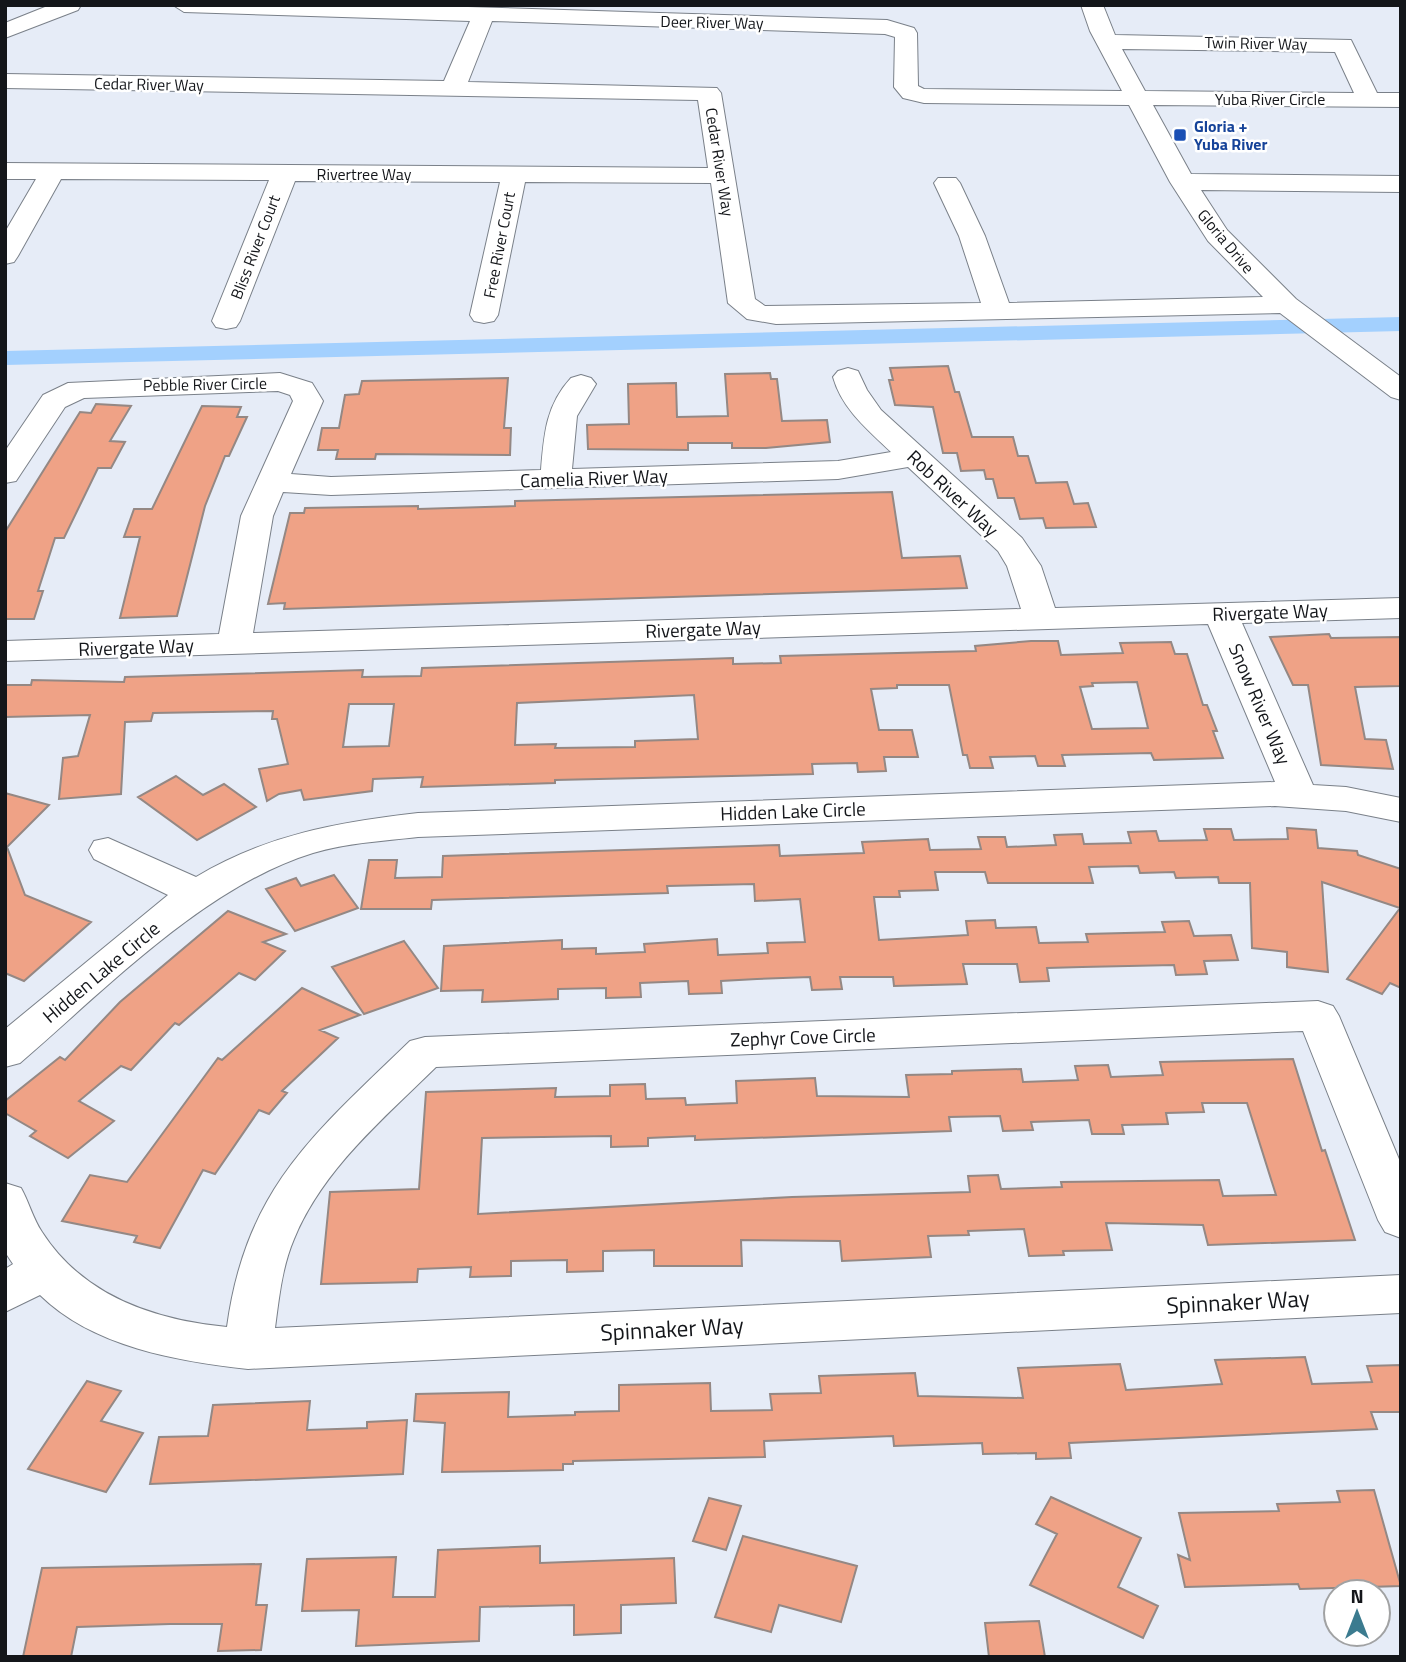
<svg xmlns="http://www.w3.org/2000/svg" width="1406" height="1662" viewBox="0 0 1406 1662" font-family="'Titillium Web',sans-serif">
<rect width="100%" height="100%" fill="#e6ecf7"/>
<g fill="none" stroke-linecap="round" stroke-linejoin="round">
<path fill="#a3d0fe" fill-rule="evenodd" d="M1401 317V331L5 365V351Z"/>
</g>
<path fill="#efa286" stroke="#948884" stroke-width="2" fill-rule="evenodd" d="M948 366 955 392H959L972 437H1013L1018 456H1028L1036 483 1067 482 1074 504 1088 503 1096 527 1046 528 1043 518 1020 519 1014 498H998L993 479H986L984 470 961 471 957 453H943L933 407 895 405 889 380H893L890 368Z
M770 373 771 379H777L782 421 827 420 830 442 766 448H732V443H688V450L588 449 587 425 629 424 628 384 676 383 677 417 728 416 725 374Z
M508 378 504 428H511L510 455 376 454 375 459H336L338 450H318L322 428H339L345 395 359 394 362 381Z
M96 404 131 406 110 441 125 442 111 468H98L64 538H55L38 591H43L34 619H5V532L80 412 91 413Z
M202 406 241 407 237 417H247L229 456H225L205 506 177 616 120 618 140 537H124L134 509H152Z
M892 492 902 558 960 556 967 588 284 609 285 603 268 604 290 513H304L305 508 418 506V509L515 506V501Z
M1329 634 1331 638 1401 637V686L1355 687 1365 739 1386 740 1393 769 1321 765 1308 685H1293L1270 637Z
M1031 641H1058L1061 655 1123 653 1120 643 1171 642 1175 654H1187L1203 705H1207L1217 731H1213L1223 758 1154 760 1151 753 1062 755 1065 766H1038L1035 756 990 757 993 768H970L967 755H963L949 685H897V688L871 689 879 730H912L918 757H884L886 771 858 772 857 763 812 764 813 774 555 780V783L421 787 423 777 373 779 372 791 304 800 301 790 279 794 267 801 259 769 288 764 277 719H272L273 711 153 713 151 721 125 722 121 794 59 799 63 758 78 756 90 715 5 717V685H31L32 680 124 682 125 677 363 670 362 677 421 676 422 668 733 658V664L781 663 780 656 976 651 975 646ZM1137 682 1148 728 1092 729 1080 687 1093 686 1092 683ZM694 695 698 739 635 741V747L555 748 556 744 515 745 517 703ZM349 704H394L389 746 343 747Z
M176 776 203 795 224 784 256 807 197 840 138 797Z
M5 793 49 805 7 847 25 895 91 922 24 981 5 973Z
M1287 828 1316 830 1318 848 1357 851 1358 855 1401 869V988L1390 983 1382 994 1347 979 1400 908 1322 882 1328 972 1287 967V952L1252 948 1250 883H1219L1218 877 1176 878 1174 872 1140 873 1138 866 1089 867 1093 883H988L985 872H935L938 890 899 891 900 897H874L879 940 968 935 966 921 995 920 996 928 1036 927 1039 943 1088 942 1086 934 1165 932 1162 922 1189 921 1194 936 1231 935 1238 960 1204 961 1207 974 1176 975 1174 965 1082 967 1047 968 1049 981 1020 982 1017 964H963L967 984 894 986 893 977H840L842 989 812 990 810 977 757 979 721 981 722 993 689 994 688 981 640 983 641 997 606 998V988L558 989V999L482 1002 483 990 441 991 444 946 562 940V949L596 948V954L645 952 644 944 717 939 718 955 768 953 767 943 805 942 800 899 755 901 754 884 667 886 668 893 432 900 431 909H361L369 860H397L395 878 442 877 443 856 779 845 780 856 864 853 862 842 928 839 930 850 981 849 978 837H1005L1007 847 1056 845 1054 835 1082 834 1084 844 1131 843 1128 832 1156 831 1159 841 1207 840 1204 829H1231L1234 840 1288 839Z
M334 875 358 908 295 931 266 889 296 878 301 886Z
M228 911 286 934 263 942 285 951 255 980 239 973 179 1025 175 1023 131 1070 121 1066 79 1101 114 1121 68 1158 30 1136 36 1131 5 1113V1101L60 1057 65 1060 120 1002Z
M404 941 438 988 364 1014 332 967Z
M302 988 360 1015 320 1030 338 1038 282 1091 287 1093 269 1114 259 1110 215 1174 203 1170 160 1248 134 1242 137 1236 62 1221 90 1175 127 1182 218 1058 222 1060Z
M1293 1059 1322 1151 1325 1150 1355 1240 1208 1245 1203 1225 1106 1223 1112 1250 1063 1251 1064 1255 1029 1256 1024 1229 968 1231 969 1235 928 1236 931 1257 842 1261 840 1241 741 1240 742 1266H654V1250L603 1251V1271L567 1272V1260L511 1261V1276L470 1277 471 1267 418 1269 417 1282 321 1284 330 1192 419 1189 426 1092 556 1088 555 1097 610 1096V1085L645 1084 646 1099 685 1098 686 1105 737 1103 736 1081 815 1078 817 1096 909 1097 906 1075 952 1074V1071L1021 1069 1023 1082 1078 1080 1075 1066 1108 1065 1111 1077 1163 1075 1160 1062ZM1202 1103H1247L1276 1195 1223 1196 1219 1180 1061 1182 1062 1187 1001 1189 998 1175 968 1176 970 1192 792 1197 478 1214 482 1138 611 1136V1147L648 1146V1138L695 1136V1140L951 1131 949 1117 1000 1116 1003 1131 1033 1130 1031 1122 1089 1120 1092 1134H1124L1122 1125 1168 1124 1166 1113 1204 1112Z
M1305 1357 1312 1384 1372 1382 1367 1366 1401 1365V1412H1371L1377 1429 1069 1443 1071 1458 1036 1459V1453L983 1454 982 1443 894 1446 893 1436 764 1441 765 1457 573 1461V1464H563V1470L442 1472 445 1423 414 1421 416 1394 509 1392 508 1417 575 1415V1412L619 1411V1385L710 1383 711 1411 772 1410 770 1394 821 1393 819 1376 915 1373 918 1396 1023 1398 1018 1368 1120 1364 1126 1390 1222 1384 1215 1360Z
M87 1381 121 1391 101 1421 143 1433 106 1492 28 1469Z
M310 1401 307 1430 367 1428V1422L407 1420 403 1474 150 1484 159 1437 208 1436 213 1405Z
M1374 1490 1401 1586 1300 1589 1298 1584 1185 1587 1178 1555 1190 1560 1179 1513 1279 1511 1277 1504 1340 1502 1337 1491Z
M1051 1497 1141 1538 1118 1587 1158 1606 1143 1638 1030 1585 1057 1534 1036 1524Z
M709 1498 741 1506 726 1550 693 1541Z
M743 1536 857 1566 841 1622 779 1605 771 1632 715 1617Z
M540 1546V1563L674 1558 676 1603 621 1605V1633L574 1635V1605L480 1607 479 1641 356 1646 359 1610 302 1611 307 1559 396 1557 393 1597H435L438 1550Z
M261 1564 256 1605H267L261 1650 218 1651 222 1624H170L77 1627 71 1657H23L42 1568Z
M1039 1621 1045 1657H989L985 1623Z"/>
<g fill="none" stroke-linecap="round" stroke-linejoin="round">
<g stroke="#7a8089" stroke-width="2">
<path id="minor" d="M50 5H81L78 10 5 38V23Z
M173 5H401L887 20 914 28 917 33 918 86 924 89 1122 91 1090 31 1081 5H1103L1115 35 1351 40 1377 93H1401V107L1153 105 1191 174 1401 176V192L1201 190 1227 230 1296 299 1401 377V400L1391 397 1280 313 776 324 747 319 728 303 711 183 525 182 498 315 494 321 484 323 474 321 470 315 500 182 295 181 240 321 236 327 226 329 216 327 212 321 269 180 61 179 18 256 14 262 5 264V232L36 179H5V163L708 168 698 100 5 88V74L444 81 470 21 184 12ZM492 21 885 34 895 37 894 87 903 98 924 103 1129 105 1170 182 1208 241 1263 297 1009 303 985 236 960 183 956 178H938L934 183 959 236 981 303 765 306 755 299 721 93 717 88 468 82ZM1122 49 1335 52 1354 93 1145 91Z
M848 368 858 371 867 390 881 410 1022 538 1041 566 1055 608 1401 598V618L1242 623 1313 785 1346 787 1401 798V822L1346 811 1275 806 418 837C383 841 347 843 313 853 205 886 105 990 20 1063L5 1067V1029L168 895 94 859 89 850 94 841 108 838 196 877C265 835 339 822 418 813L1275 782 1208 624 5 661V641L219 634 241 516 293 401 290 395 278 391 84 398 65 407 16 481 5 483V451L43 395 68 383 280 373 312 383 323 401 291 474 331 477 541 470C544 434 546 405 571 378L581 375 591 378 596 384 577 416 572 469 838 461 891 452C868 430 842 409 833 377L838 371ZM908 467 998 551 1007 566 1021 609 253 633 273 516 283 492 331 495 838 479Z
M1318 1001 1333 1006 1339 1016 1401 1164V1238L1385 1232 1378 1220 1303 1031 436 1067C384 1118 322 1170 294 1239 282 1267 279 1298 275 1328L1401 1275V1313L248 1369C177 1361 93 1347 40 1295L5 1312V1269L13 1264 5 1252V1183L21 1188C29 1202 33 1219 42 1232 83 1296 154 1320 227 1327 246 1188 314 1134 410 1041L425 1037Z"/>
</g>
<use href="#minor" fill="#fff" fill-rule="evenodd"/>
</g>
<rect fill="#1a4fb4" stroke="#fff" stroke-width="2.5" x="1173" y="128" width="14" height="14" rx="3.5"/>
<g text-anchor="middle" stroke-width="5" stroke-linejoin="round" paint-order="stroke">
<g font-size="16" fill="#14161a" stroke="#fff">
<text transform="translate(712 22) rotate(1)" y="6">Deer River Way</text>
<text transform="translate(1256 43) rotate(1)" y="6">Twin River Way</text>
<text transform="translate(149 84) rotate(1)" y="6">Cedar River Way</text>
<text x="1270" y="105">Yuba River Circle</text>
<text transform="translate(720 162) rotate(81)" y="6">Cedar River Way</text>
<text x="364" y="180">Rivertree Way</text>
<text transform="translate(1226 241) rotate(50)" y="6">Gloria Drive</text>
<text transform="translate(499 245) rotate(-79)" y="6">Free River Court</text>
<text transform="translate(255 247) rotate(-69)" y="6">Bliss River Court</text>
<text transform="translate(205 384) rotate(-1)" y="6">Pebble River Circle</text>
</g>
<g font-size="16" font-weight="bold" fill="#164399" stroke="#fff" text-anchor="start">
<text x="1194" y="132">Gloria +<tspan x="1194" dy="18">Yuba River</tspan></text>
</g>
<g font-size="19" fill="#14161a" stroke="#fff">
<text transform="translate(594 478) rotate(-2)" y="7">Camelia River Way</text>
<text transform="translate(953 493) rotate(43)" y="7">Rob River Way</text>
<text transform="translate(1270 612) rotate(-2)" y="7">Rivergate Way</text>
<text transform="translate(703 629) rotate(-2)" y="7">Rivergate Way</text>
<text transform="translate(136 647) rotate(-2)" y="7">Rivergate Way</text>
<text transform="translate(1260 704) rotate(67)" y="7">Snow River Way</text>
<text transform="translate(793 811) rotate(-2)" y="7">Hidden Lake Circle</text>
<text transform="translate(101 972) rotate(-40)" y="7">Hidden Lake Circle</text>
<text transform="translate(803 1037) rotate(-2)" y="7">Zephyr Cove Circle</text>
</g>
<g font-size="23" fill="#14161a" stroke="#fff">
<text transform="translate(1238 1302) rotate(-3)" y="8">Spinnaker Way</text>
<text transform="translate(672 1329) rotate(-3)" y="8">Spinnaker Way</text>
</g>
</g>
<rect width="1406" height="1662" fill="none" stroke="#14161a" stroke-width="14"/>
<g transform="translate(1357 1613)"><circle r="33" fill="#ffffff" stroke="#a1a2a3" stroke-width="2"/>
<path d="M0-5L12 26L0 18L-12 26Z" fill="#3b7b8f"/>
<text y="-10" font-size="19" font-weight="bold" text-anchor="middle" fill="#14161a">N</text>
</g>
</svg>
